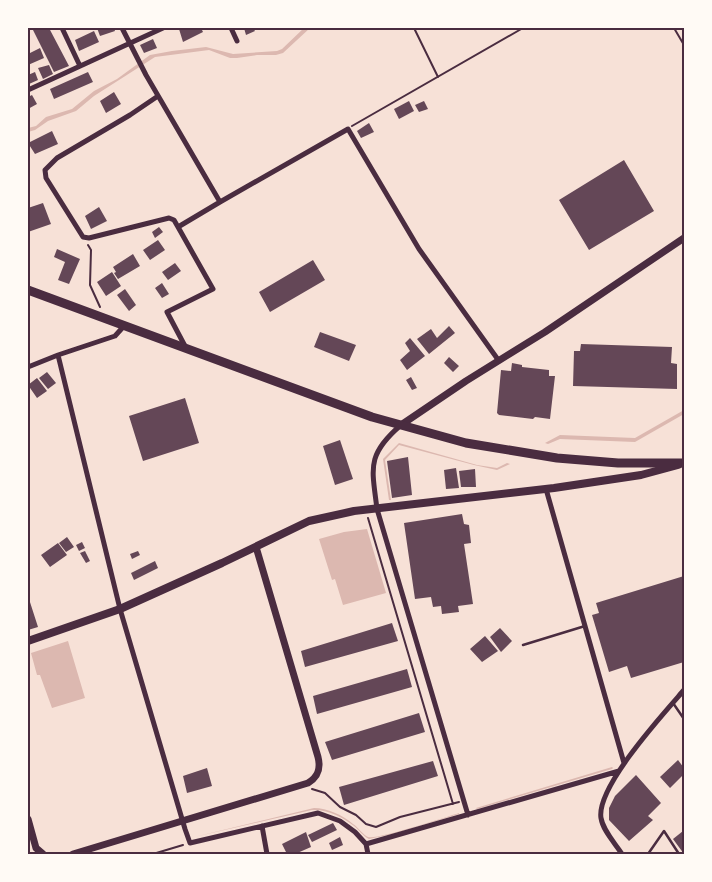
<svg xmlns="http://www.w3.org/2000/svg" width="712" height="882" viewBox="0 0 712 882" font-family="'Noto Serif',serif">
<rect width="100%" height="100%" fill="#f7e1d7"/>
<path fill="#dcb8b0" d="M304 28H310L283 53 276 55H257L237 58H230L209 50 155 57 94 96 76 111 48 121 35 130 28 132V128L36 126 46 117 72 109 94 91 117 79 150 55 172 51 206 47 233 54 277 51 282 49Z
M684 410V414L635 442 560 439 548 444 545 443 560 435 635 438Z
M399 443 477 465 497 468 507 463 510 464 497 470 474 465 399 445 385 460 391 500H389L383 459Z
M367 529 386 593 343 605 335 579 332 580 319 539 344 532Z
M68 641 85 698 52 708 40 675H37L31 653Z
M612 767 613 768 612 769 477 809 476 808Z
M314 808C327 808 343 815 353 824 358 827 363 835 368 837 377 840 446 817 459 813V814L392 834 369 839C363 836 359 830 354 826 343 817 326 809 312 810L194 837Z"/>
<path fill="#644757" d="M32 28H49L69 66 54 72Z
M97 28H114L115 31 100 36Z
M182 28H201L203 32 183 42 179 29Z
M244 28H253L255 31 246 35Z
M94 31 99 42 79 51 75 40Z
M153 39 157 48 144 53 140 45Z
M40 48 44 58 28 65V54Z
M49 65 53 74 43 79 38 68Z
M35 72 38 80 29 84 28 75Z
M88 72 93 82 54 99 50 89Z
M114 92 121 104 106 113 100 101Z
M32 95 37 104 28 109V97Z
M409 101 414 111 399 119 394 109Z
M424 101 428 109 419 112 415 105Z
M369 123 374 132 361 138 357 131Z
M52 131 58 144 35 154 28 143Z
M624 160 654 211 589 250 559 200Z
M43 203 51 224 28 232V208Z
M99 207 107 221 91 229 85 216Z
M159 227 163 232 155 238 152 232Z
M158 240 165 250 150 260 143 250Z
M57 249 80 259 69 284 58 280 65 262 54 257Z
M133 254 140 266 118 279 114 273 116 272 113 267Z
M313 260 325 280 270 312 259 292Z
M175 263 181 271 168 280 162 272Z
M112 272 121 286 106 296 97 282Z
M162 283 169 294 162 298 155 288Z
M125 289 136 305 129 311 117 295Z
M449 326 455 333 429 354 417 339 431 329 437 338Z
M320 332 356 345 349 361 314 347Z
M410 338 425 356 407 370 400 360 410 351 405 343Z
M581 344 672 347 671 363 677 364V389L573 386 574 351H580Z
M449 357 459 366 453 372 444 363Z
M512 363 522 365V367L549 370V376H555L550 419 535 417 533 419 499 415 497 413 501 370 511 371Z
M47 372 56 383 48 389 39 378Z
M411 377 417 388 412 390 406 380Z
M37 378 47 391 37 398 28 385Z
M185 398 199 443 143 461 129 416Z
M340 440 353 479 335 485 323 446Z
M408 457 412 495 392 498 387 461Z
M456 468 459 488 446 489 444 470Z
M475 469 476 487H461L459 471Z
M462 514 464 524 469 525 471 543 464 544 473 604 458 606 459 612 442 614 441 606 433 607 431 597 415 599 404 523Z
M67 537 74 547 66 552 59 543Z
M82 542 85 548 79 551 76 545Z
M58 543 67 555 50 567 41 555Z
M85 551 90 561 86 563 80 553Z
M138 551 140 555 132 559 130 554Z
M155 561 158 568 134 580 131 573Z
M684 576V662L631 678 627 666 609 672 592 615 599 613 596 603Z
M28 599H29L38 627 28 630Z
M392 623 398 641 305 667 301 651Z
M500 628 512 641 501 652 490 637Z
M485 636 498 651 482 662 470 649Z
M407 669 412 687 317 714 313 696Z
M419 713 425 732 332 760 325 742Z
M678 760 684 768V774L670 788 660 777Z
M433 761 438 776 344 805 339 787Z
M207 768 212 786 187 793 183 776Z
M636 775 661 803 648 816 653 820 629 841 609 820V808L615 796Z
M333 823 337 830 312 842 308 835Z
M683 831 684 832V854L673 839Z
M306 832 311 847 295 854H287L282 844Z
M340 837 343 845 332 850 329 843Z"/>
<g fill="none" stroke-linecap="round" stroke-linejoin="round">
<path stroke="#4a2c40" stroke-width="2" d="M414 28 438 77
M674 28 684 45
M352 126 523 28
M88 245 91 250 90 285 100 307
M368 518 453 804
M312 789 325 793 340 807 356 815 366 824 376 827 400 817 459 802
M153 854 183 845"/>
<path stroke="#4a2c40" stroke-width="2.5" d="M523 645 585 626
M673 703 684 719
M648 854 664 831 679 854"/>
<path stroke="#4a2c40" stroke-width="5" d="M62 28 80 66
M122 28 146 75 220 202 178 227 213 289 167 312 186 348
M231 28 237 41
M28 90 163 28
M158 96 130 115 57 158 45 170 46 178 83 237 89 238 169 218 174 220 178 227
M220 202 348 129 419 249 499 361
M124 326 115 336 58 355 120 609 185 829 190 843 318 813 340 821 355 832 366 844 619 771
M28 367 58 355
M401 425C366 455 372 468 377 509L468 815
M546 489 624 763
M262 826 267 854
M366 844 368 854
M622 854C615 843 603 831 601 818 596 787 664 713 684 690"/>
<path stroke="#4a2c40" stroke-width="7" d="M401 425 466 381 545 332 684 238
M28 819 36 848 43 854
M73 854 308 783C318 777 321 769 318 757L256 547"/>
<path stroke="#4a2c40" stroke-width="8" d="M28 641 120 609 222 563 309 521 354 511 554 488 641 475 678 465"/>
<path stroke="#4a2c40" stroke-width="9" d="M28 290 372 417 466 443 557 458 618 463H684"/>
</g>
<rect width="712" height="882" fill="none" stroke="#fffaf5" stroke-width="58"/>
<rect x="29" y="29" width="654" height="824" fill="none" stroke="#4a2c40" stroke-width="2"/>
</svg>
